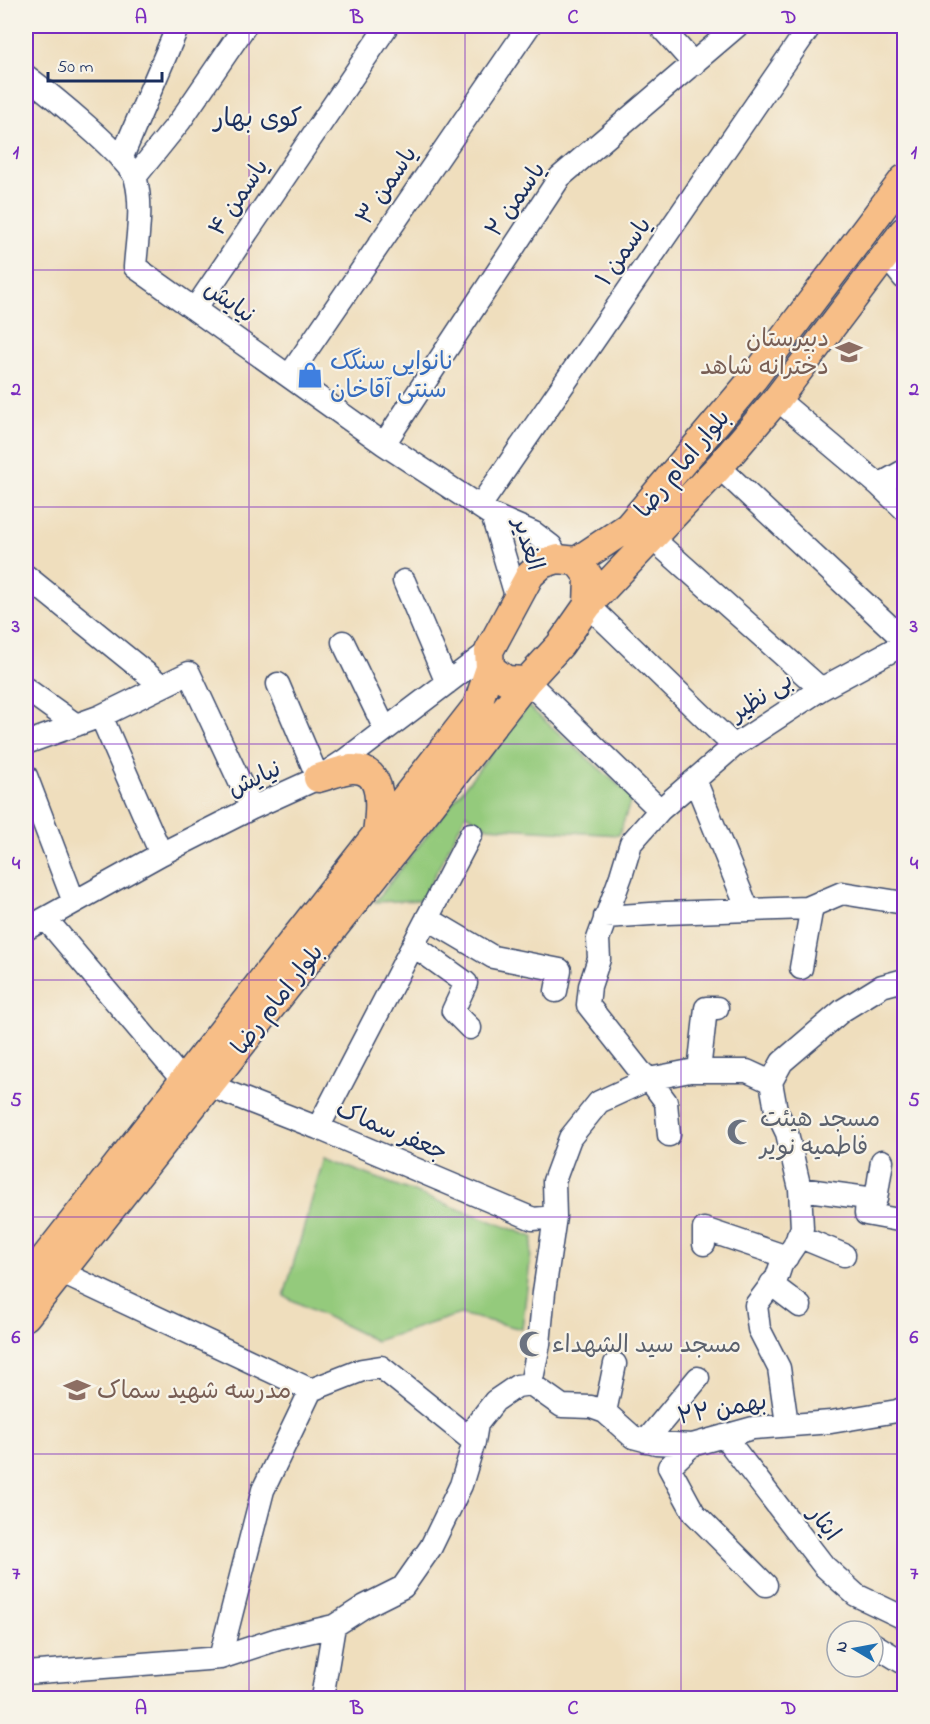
<svg xmlns="http://www.w3.org/2000/svg" width="930" height="1724" viewBox="0 0 930 1724" font-family="'Indie Flower','Playpen Sans Arabic',sans-serif">
<rect width="100%" height="100%" fill="#f7f3e8"/>
<filter id="ink" filterUnits="userSpaceOnUse"><feTurbulence type="fractalNoise" baseFrequency=".0167" numOctaves="2"/><feDisplacementMap in="SourceGraphic" scale="12" xChannelSelector="R" yChannelSelector="G"/><feConvolveMatrix kernelMatrix="1 2 1 2 8 2 1 2 1" color-interpolation-filters="sRGB"/></filter>
<filter id="wash" filterUnits="userSpaceOnUse"><feTurbulence type="fractalNoise" baseFrequency=".008" numOctaves="4" result="noise"/><feDisplacementMap in="SourceGraphic" scale="24" xChannelSelector="R" yChannelSelector="G"/><feGaussianBlur stdDeviation="1.35" result="paint"/><feColorMatrix in="noise" values="0 0 0 0 0 0 0 0 0 0 0 0 0 0 0 0 0 1.4 0 .05"/><feComposite in="paint" operator="in"/></filter>
<g filter="url(#wash)">
<rect width="100%" height="100%" fill="#efdebd"/>
<path fill="#94ca7c" stroke="#587c6d" stroke-width="1.5" d="M528 706 632 797 619 835 487 827 466 814 422 900 375 902Z
M324 1158 533 1237 522 1329 460 1314 376 1341 284 1296Z"/>
</g>
<g filter="url(#ink)">
<g fill="none" stroke-linecap="round" stroke-linejoin="round">
<g stroke="#3b496c" stroke-width="25">
<path id="minor" d="M660 26 694 64
M26 76C46 91 131 159 136 180 143 208 137 238 135 267L384 444 492 515 534 533 551 546 558 559
M121 159 178 26
M135 177 180 121 245 26
M886 256 904 278
M195 309 387 26
M289 376 529 26
M777 399 879 485 904 509
M384 444 560 177 737 26
M719 467 904 640
M879 485 904 471
M480 506 810 26
M492 515 517 599
M652 538 821 689
M26 576 162 686
M404 581 447 683
M588 605 734 746
M343 642 385 729
M527 681 660 810
M278 684 318 778
M26 689 76 725
M101 716 161 854
M26 743 101 716 189 673 252 808
M26 776 74 902
M695 780 748 910
M605 917 666 913 807 908 842 893 904 903
M427 918 493 957 560 970 556 991
M46 919 183 1081
M26 929 161 854 252 808 318 778 344 761 489 651
M413 945 466 983 453 1011 470 1028
M801 968 812 906
M699 1071 706 1008H717
M771 1082 776 1110 787 1133 800 1189 802 1228 794 1246 781 1265 777 1277 756 1305 759 1329 779 1368 787 1424
M771 1082 782 1062 843 1010 882 986 904 980
M208 1085 318 1128 533 1219 555 1217
M318 1128 471 834
M669 1135 666 1102 649 1079 640 1071 588 1005 590 986 599 959 598 939 621 876 631 843 660 810 734 746 821 689 904 644
M800 1189 867 1198 866 1214 904 1221
M867 1198 876 1199 882 1161
M798 1236 844 1255
M704 1244V1229L787 1257
M60 1272 311 1390 263 1490 220 1658
M771 1284 800 1306
M531 1384 562 1406 591 1407 605 1412 633 1437 656 1443 692 1445 753 1428 831 1422 897 1411 904 1408
M311 1390 362 1370 381 1367 474 1442
M605 1412 615 1364
M724 1436 824 1566 856 1595 904 1618
M646 1441 698 1378
M692 1445 669 1467 694 1513 766 1585
M873 1644 904 1663
M26 1673 220 1658 278 1639 334 1626 365 1606 403 1587 431 1547 461 1485 474 1442 477 1424 495 1401 517 1386 531 1384 539 1344 544 1292 555 1217 554 1181 570 1138 599 1102 649 1079 690 1071H747L771 1082
M322 1698 334 1626"/>
</g>
<g stroke="#3b496c" stroke-width="31">
<path id="major" d="M577 561 628 527 753 379 904 179
M588 605 719 467 777 399 904 231
M318 778C328 776 340 770 351 769 386 767 380 811 377 833
M26 1282 477 706 490 668
M26 1316 427 810 527 681 560 645 588 605 589 577 577 561 558 559 542 564 530 575 489 651 490 668 506 680 527 681"/>
</g>
<use href="#minor" stroke="#fff" stroke-width="22"/>
<use href="#major" stroke="#f7be87" stroke-width="28"/>
</g>
</g>
<path fill="none" stroke="#7b2cbf" stroke-width="1.5" stroke-opacity="0.55" d="M249 26V1698M465 26V1698M681 26V1698M26 270H904M26 507H904M26 744H904M26 980H904M26 1217H904M26 1454H904"/>
<defs>
<g id="school-bare" transform="scale(2.07)"><path d="M0-5L7-2L0 1L-7-2ZM-4 1L0 2.5L4 1V4Q0 6-4 4Z" fill="#8d6e63" stroke="#f7f3e8" stroke-width="2.5" paint-order="stroke"/></g>
<g id="shop-bare" transform="scale(2.07)"><path d="M-5-2.5h2.3a2.7 3.5 0 0 1 5.4 0H5L5.5 6h-11ZM-1.5-2.5h3a1.5 2.3 0 0 0-3 0Z" fill="#3f7fe0" stroke="#f7f3e8" stroke-width="2.5" paint-order="stroke"/></g>
<g id="mosque-bare" transform="scale(2.07)"><path d="M3.5-4.9A6 6 0 1 0 3.5 4.9A5 5 0 1 1 3.5-4.9Z" fill="#6b7280" stroke="#f7f3e8" stroke-width="2.5" paint-order="stroke"/></g>
</defs>
<g fill-rule="evenodd">
<use href="#school-bare" x="849" y="352"/>
<use href="#shop-bare" x="310" y="375"/>
<use href="#mosque-bare" x="740" y="1132"/>
<use href="#mosque-bare" x="532" y="1344"/>
<use href="#school-bare" x="77" y="1390"/>
</g>
<g text-anchor="middle" stroke-width="4.5" stroke-linejoin="round" paint-order="stroke">
<g font-size="24" fill="#1b2f5e" stroke="#f7f3e8">
<text transform="translate(386 185) rotate(-56)" y="8">یاسمن ۳</text>
<text transform="translate(238 197) rotate(-56)" y="8">یاسمن ۴</text>
<text transform="translate(515 199) rotate(-55)" y="8">یاسمن ۲</text>
<text transform="translate(623 251) rotate(-55)" y="8">یاسمن ۱</text>
<text transform="translate(230 301) rotate(35)" y="8">نیایش</text>
<text transform="translate(682 463) rotate(-50)" y="8">بلوار امام رضا</text>
<text transform="translate(529 544) rotate(73)" y="8">الغدیر</text>
<text transform="translate(761 696) rotate(-33)" y="8">بی نظیر</text>
<text transform="translate(254 778) rotate(-25)" y="8">نیایش</text>
<text transform="translate(277 999) rotate(-52)" y="8">بلوار امام رضا</text>
<text transform="translate(392 1130) rotate(23)" y="8">جعفر سماک</text>
<text transform="translate(722 1408) rotate(-10)" y="8">۲۲ بهمن</text>
<text transform="translate(825 1523) rotate(53)" y="8">ایثار</text>
</g>
<g font-size="24" fill="#785e54" stroke="#f7f3e8" text-anchor="end">
<text x="829" y="346">دبیرستان<tspan x="829" dy="28">دخترانه شاهد</tspan></text>
<text x="97" y="1398" text-anchor="start">مدرسه شهید سماک</text>
</g>
<g font-size="24" fill="#366cbe" stroke="#f7f3e8" text-anchor="start">
<text x="330" y="369">نانوایی سنگک<tspan x="330" dy="28">سنتی آقاخان</tspan></text>
</g>
<g font-size="24" fill="#5b616d" stroke="#f7f3e8" text-anchor="start">
<text x="760" y="1126">مسجد هیئت<tspan x="760" dy="28">فاطمیه نویر</tspan></text>
<text x="552" y="1352">مسجد سید الشهداء</text>
</g>
<g font-size="26" fill="#1b2f5e" stroke="#f7f3e8">
<text x="258" y="126">کوی بهار</text>
</g>
</g>
<rect width="930" height="1724" fill="none" stroke="#f7f3e8" stroke-width="66"/>
<g transform="translate(855 1649) rotate(280)"><circle r="28" fill="#f7f3e8" stroke="#9fa5b1" stroke-width="1.5"/>
<path d="M0-4.5L10 22L0 15L-10 22Z" fill="#1f6fb2"/>
<text y="-9" font-size="16" font-weight="bold" text-anchor="middle" fill="#1b2f5e">N</text>
</g>
<path d="M48 72v9h114v-9" fill="none" stroke="#1b2f5e" stroke-width="3"/>
<text x="57" y="72" font-size="18" fill="#1b2f5e" stroke="#f7f3e8" stroke-width="4.5" paint-order="stroke">50 m</text>
<rect x="33" y="33" width="864" height="1658" fill="none" stroke="#7b2cbf" stroke-width="2"/>
<g font-size="20" text-anchor="middle" font-weight="bold" fill="#7b2cbf">
<text x="141" y="23">A</text>
<text x="357" y="23">B</text>
<text x="573" y="23">C</text>
<text x="789" y="23">D</text>
<text x="16" y="158">1</text>
<text x="914" y="158">1</text>
<text x="16" y="395">2</text>
<text x="914" y="395">2</text>
<text x="16" y="632">3</text>
<text x="914" y="632">3</text>
<text x="16" y="869">4</text>
<text x="914" y="869">4</text>
<text x="16" y="1106">5</text>
<text x="914" y="1106">5</text>
<text x="16" y="1343">6</text>
<text x="914" y="1343">6</text>
<text x="16" y="1579">7</text>
<text x="914" y="1579">7</text>
<text x="141" y="1714">A</text>
<text x="357" y="1714">B</text>
<text x="573" y="1714">C</text>
<text x="789" y="1714">D</text>
</g>
</svg>
